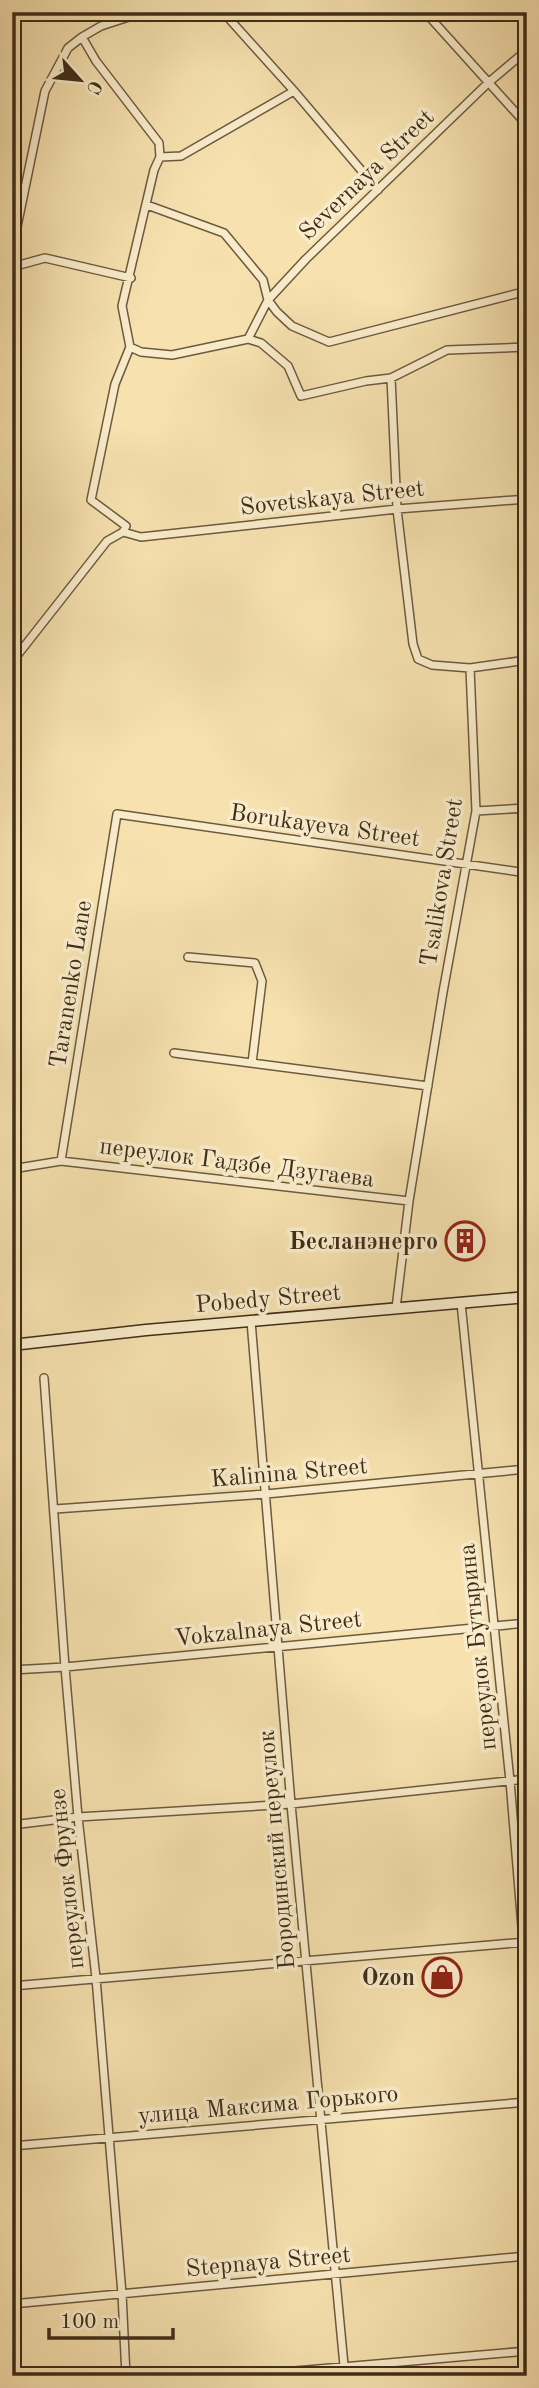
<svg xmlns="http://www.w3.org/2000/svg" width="539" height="2388" viewBox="0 0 539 2388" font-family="'Old Standard TT',serif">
<rect width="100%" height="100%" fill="#f6e1af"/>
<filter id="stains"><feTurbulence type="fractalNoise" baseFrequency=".00286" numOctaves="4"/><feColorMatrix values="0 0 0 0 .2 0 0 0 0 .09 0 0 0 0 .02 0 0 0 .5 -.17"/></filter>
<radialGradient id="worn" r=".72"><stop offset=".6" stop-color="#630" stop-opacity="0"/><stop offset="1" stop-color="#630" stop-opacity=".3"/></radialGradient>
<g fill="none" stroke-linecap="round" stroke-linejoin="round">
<g stroke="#6d5a3e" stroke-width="10">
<path id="minor" d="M223 12 294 91 378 190
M425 12 527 125
M82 37 96 61 159 143 160 157 181 156 294 91
M147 205 224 233 263 280 268 300 277 312 292 326 329 342 527 291
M12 251 45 91 68 48 82 37 101 26 144 12
M12 267 45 258 131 278
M248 339 268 300 306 259 488 83 527 50
M130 347 122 306 154 170 160 157
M391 378 397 509 413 644 418 659 432 665 470 668 476 811 443 992 409 1201 396 1308
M123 532 126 526 91 500 115 384 130 347 141 352 172 355 248 339 261 343 288 366 301 396 366 381 391 378 447 350 527 347
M12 662 107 541 123 532 141 537 397 509 527 499
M470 668 527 660
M476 811 527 808
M188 957 255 963 262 981 252 1063
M174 1053 428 1086
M61 1161 117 814 527 873
M12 1169 61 1161 409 1201
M461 1303 510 1781 527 1988
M251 1321 291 1804 345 2376
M44 1378 65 1667 78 1817 96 1978 122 2294 126 2376
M55 1509 266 1494 527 1469
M12 1670 65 1667 527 1623
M12 1825 78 1817 291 1804 527 1779
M12 1986 526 1942
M12 2146 527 2102
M12 2304 527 2256
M238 2376 527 2351"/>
</g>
<g stroke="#3f2d19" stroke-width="13">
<path id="secondary" d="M12 1345 146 1330 527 1297"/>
</g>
<use href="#minor" stroke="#f9eccb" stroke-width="7"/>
<use href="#secondary" stroke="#f9eccb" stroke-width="10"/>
</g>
<defs>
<g id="building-ring" transform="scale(2.0125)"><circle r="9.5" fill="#f9eccb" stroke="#8f2418" stroke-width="1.5"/><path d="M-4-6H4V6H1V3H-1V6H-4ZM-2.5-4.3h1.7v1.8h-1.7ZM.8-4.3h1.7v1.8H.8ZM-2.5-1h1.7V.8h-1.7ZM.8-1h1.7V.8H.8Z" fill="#8f2418"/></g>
<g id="shop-ring" transform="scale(2.0125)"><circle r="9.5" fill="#f9eccb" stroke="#8f2418" stroke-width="1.5"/><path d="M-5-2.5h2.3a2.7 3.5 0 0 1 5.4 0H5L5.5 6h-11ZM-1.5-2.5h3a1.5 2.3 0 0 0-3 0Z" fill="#8f2418"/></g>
</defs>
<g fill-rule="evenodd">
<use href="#building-ring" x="465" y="1241"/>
<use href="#shop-ring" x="442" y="1977"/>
</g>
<g text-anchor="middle" stroke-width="7" stroke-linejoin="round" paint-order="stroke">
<g font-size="24" fill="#3f2d19" stroke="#f9eccb">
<text transform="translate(366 174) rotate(-44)" y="8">Severnaya Street</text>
<text transform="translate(332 497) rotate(-6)" y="8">Sovetskaya Street</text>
<text transform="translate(325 825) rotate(8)" y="8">Borukayeva Street</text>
<text transform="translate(441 882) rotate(-81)" y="8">Tsalikova Street</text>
<text transform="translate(70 984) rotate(-81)" y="8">Taranenko Lane</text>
<text transform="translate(237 1162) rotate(7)" y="8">переулок Гадзбе Дзугаева</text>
<text transform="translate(268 1298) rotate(-5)" y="8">Pobedy Street</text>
<text transform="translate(289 1472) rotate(-5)" y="8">Kalinina Street</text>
<text transform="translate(268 1628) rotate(-6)" y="8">Vokzalnaya Street</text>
<text transform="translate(477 1647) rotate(-96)" y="8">переулок Бутырина</text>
<text transform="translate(276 1850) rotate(-95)" y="8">Бородинский переулок</text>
<text transform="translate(66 1879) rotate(-96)" y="8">переулок Фрунзе</text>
<text transform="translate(268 2104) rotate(-5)" y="8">улица Максима Горького</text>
<text transform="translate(268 2261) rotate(-5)" y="8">Stepnaya Street</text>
</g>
<g font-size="24" font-weight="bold" fill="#3f2d19" stroke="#f9eccb" text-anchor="end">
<text x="438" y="1249">Бесланэнерго</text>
<text x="415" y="1985">Ozon</text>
</g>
</g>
<rect width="539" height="2388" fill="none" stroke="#f6e1af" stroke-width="42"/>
<rect x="14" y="14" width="511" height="2360" fill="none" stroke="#3f2d19" stroke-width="3.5"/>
<rect x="21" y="21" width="497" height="2346" fill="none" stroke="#3f2d19" stroke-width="2"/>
<g transform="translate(80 80) rotate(117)" stroke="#f9eccb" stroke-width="5" paint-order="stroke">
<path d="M0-5L12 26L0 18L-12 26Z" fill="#3f2d19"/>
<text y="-10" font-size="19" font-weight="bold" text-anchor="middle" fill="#3f2d19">С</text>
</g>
<path d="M49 2328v10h124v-10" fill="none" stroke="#3f2d19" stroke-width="3.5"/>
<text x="60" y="2328" font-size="21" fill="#3f2d19" stroke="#f9eccb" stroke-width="5" paint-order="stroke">100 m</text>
<rect width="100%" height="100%" filter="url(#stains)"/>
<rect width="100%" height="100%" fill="url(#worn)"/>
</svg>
